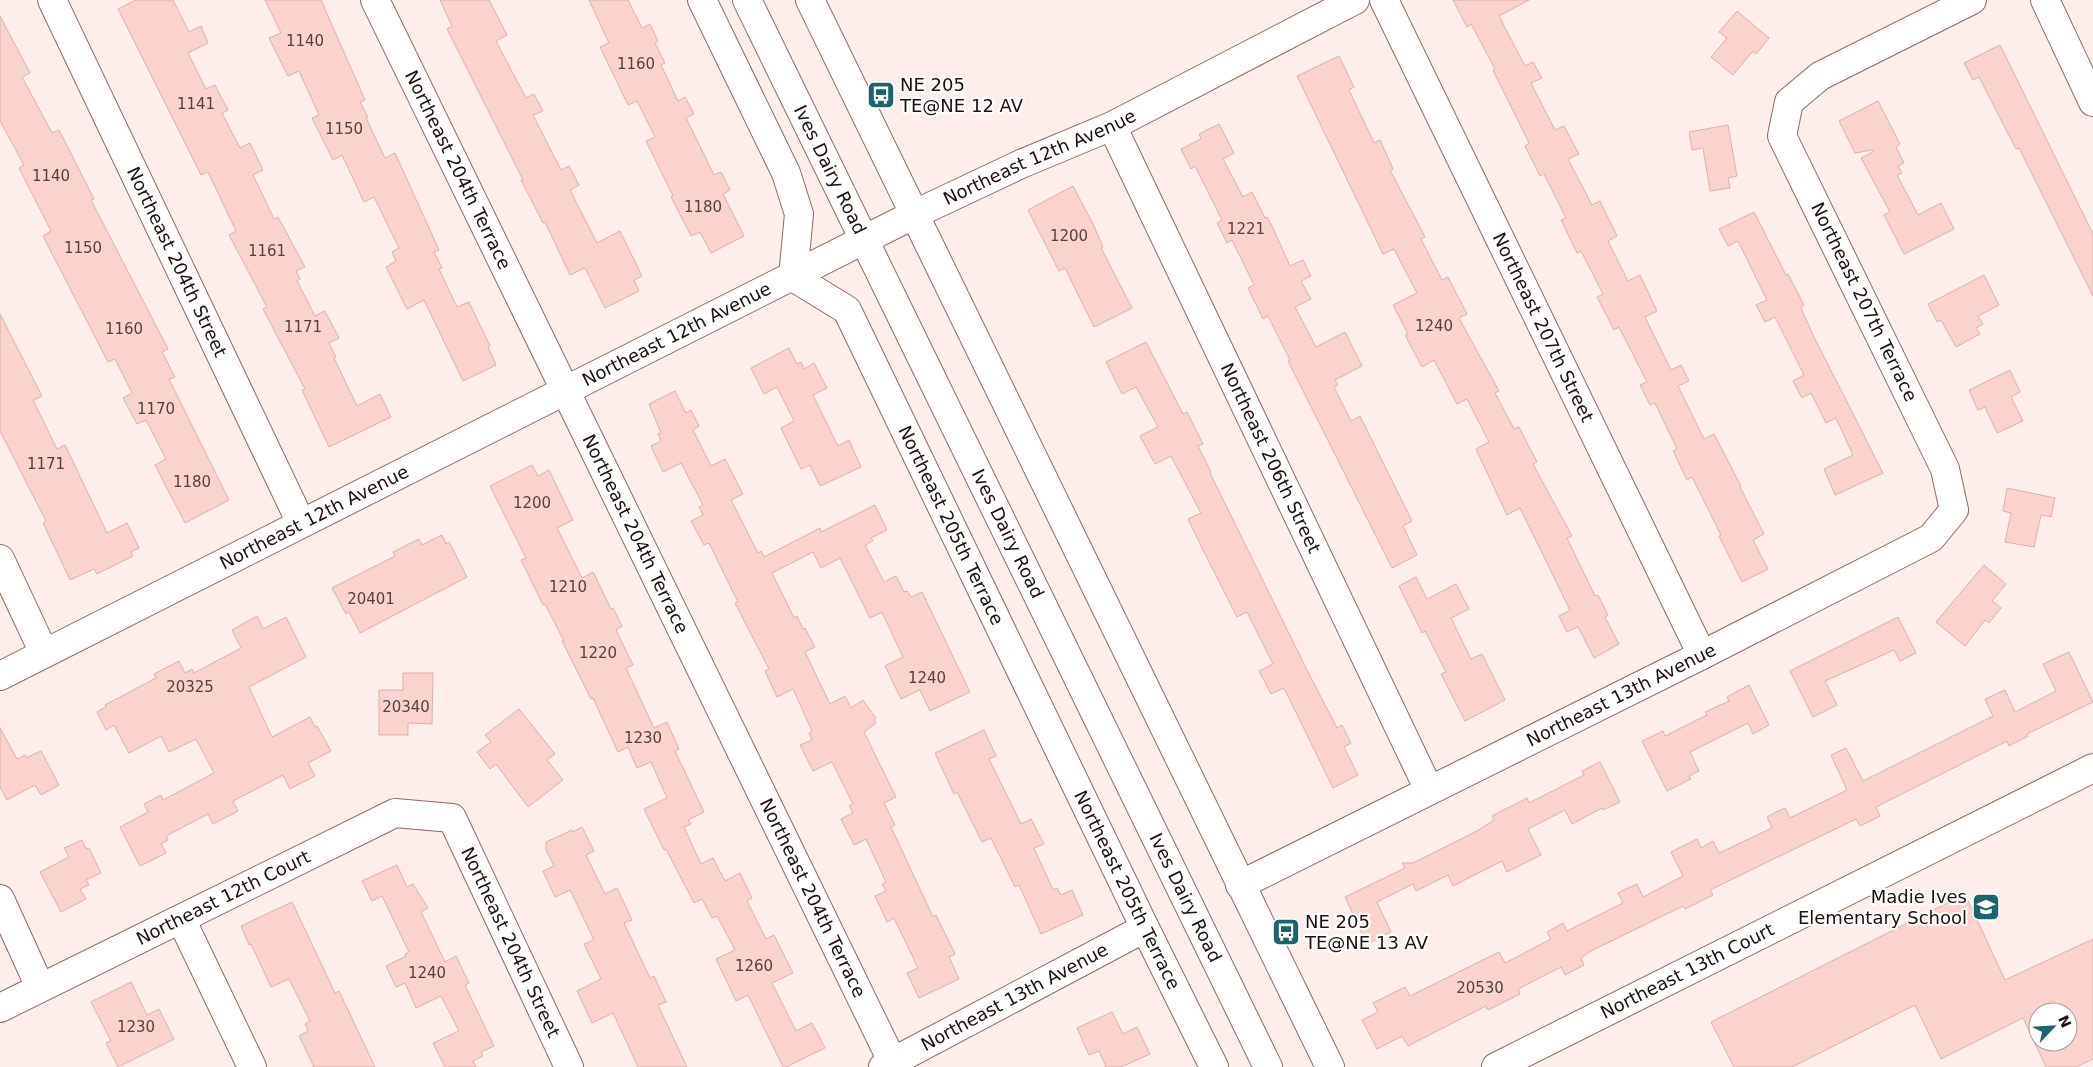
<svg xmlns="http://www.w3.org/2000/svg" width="2093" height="1067" viewBox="0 0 2093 1067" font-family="'DejaVu Sans',sans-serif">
<rect width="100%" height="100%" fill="#feeeeb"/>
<path fill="#fad3ce" stroke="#d7b2ad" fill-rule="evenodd" d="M136 0H173L189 32 201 26 208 43 188 53 206 89 215 85 228 110 222 113 240 148 250 143 263 170 253 175 274 219 278 217 305 267 296 271 300 279 297 281 315 316 325 311 339 338 329 343 336 357 334 358 357 406 380 394 391 417 329 447 302 390 305 389 263 309 267 307 229 235 236 231 208 172 201 175 118 9Z
M265 0H321L365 100 360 102 368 117 366 118 385 158 395 153 439 250 434 252 442 268 439 269 457 307 469 302 490 346 488 347 496 365 463 381 424 300 407 309 386 267 396 261 392 252 399 248 374 197 364 202 342 155 333 160 312 118 319 115 299 71 288 76 269 38 281 33Z
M440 0H489L507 35 496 41 526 98 534 94 543 111 533 115 561 170 569 166 579 185 570 190 597 243 620 231 642 276 634 280 639 291 605 308 585 268 570 275 545 222 543 223 521 180H523L447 29 452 26Z
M589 0H628L642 28 650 24 658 41 655 43 665 63 661 65 678 101 685 97 694 114 686 118 714 175 721 172 730 190 723 194 744 236 711 253 700 232 691 236 671 197 673 196 646 141 655 137 637 101 628 105 600 47 609 43Z
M1453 0H1529L1499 16 1525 66 1533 62 1542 78 1531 83 1555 130 1564 126 1579 154 1568 159 1592 205 1600 201 1617 236 1608 241 1628 281 1640 275 1657 311 1645 317 1671 370 1681 365 1689 381 1678 386 1704 439 1714 434 1741 486 1740 487 1764 534 1753 540 1768 569 1742 582 1719 536 1721 535 1692 477 1687 480 1673 451 1677 449 1655 403 1650 405 1640 385 1647 382 1619 327 1614 330 1597 297 1603 294 1581 251 1577 253 1561 220 1566 218 1544 174 1540 176 1525 146 1529 143 1493 70 1495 69 1471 24 1467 27Z
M1737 11 1769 38 1756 54 1753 51 1733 75 1711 57 1727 38 1719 32Z
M0 16 30 73 22 77 52 133 59 130 94 199 91 200 168 349 162 352 175 377 169 379 229 500 185 523 155 465 166 459 146 420 137 424 123 398 132 393 115 359 108 362 43 236 51 231 19 168 24 165 0 121Z
M2000 45 2093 234V296L2019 148 2016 149 1979 77 1973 80 1964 63Z
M1339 56 1354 87 1349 90 1374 143 1380 140 1393 169 1390 170 1425 237 1421 239 1442 280 1448 277 1467 314 1459 318 1499 391 1495 393 1514 429 1519 427 1537 462 1533 464 1572 536 1567 538 1595 596 1598 595 1608 615 1605 617 1619 644 1594 658 1578 627 1567 632 1559 616 1570 610 1520 508 1507 515 1497 494 1476 449 1489 442 1467 399 1457 404 1434 360 1422 367 1405 335 1408 334 1393 305 1417 293 1394 249 1383 254 1297 76Z
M1878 101 1900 144 1896 147 1904 163 1898 166 1902 173 1897 175 1918 215 1941 203 1954 229 1904 254 1884 215 1890 212 1861 158 1873 152 1872 150 1855 153 1839 121Z
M1219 124 1234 153 1223 159 1243 197 1252 192 1265 218 1267 217 1272 226 1290 266 1303 260 1311 276 1301 281 1311 299 1295 307 1316 347 1345 332 1362 366 1335 380 1338 385 1334 387 1351 421 1360 416 1412 521 1403 526 1417 555 1392 568 1288 361 1290 360 1268 316 1263 319 1248 288 1254 285 1232 240 1227 243 1217 223 1222 220 1195 166 1191 169 1181 149 1201 139 1199 134Z
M1728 125 1737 176 1728 178 1730 188 1710 191 1703 148 1692 150 1689 132Z
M1073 186 1093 224 1103 247 1101 248 1132 308 1094 327 1065 268 1059 271 1028 210Z
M1754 212 1786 275 1788 274 1804 305 1801 308 1813 335 1883 473 1835 495 1824 469 1853 455 1836 418 1826 423 1811 393 1802 398 1793 381 1804 375 1775 317 1765 322 1756 305 1767 300 1738 241 1728 246 1719 229Z
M1984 275 1999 305 1978 316 1983 324 1976 328 1980 334 1956 347 1941 320 1937 322 1928 304Z
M0 314 42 396 33 400 57 449 65 445 107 533 127 523 139 548 131 552 133 556 97 574 94 569 70 580 43 523 46 521 0 431Z
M1146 342 1183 414 1187 412 1203 444 1198 446 1211 472 1210 473 1307 670 1337 728 1342 725 1351 743 1344 747 1358 775 1333 788 1284 688 1271 694 1259 671 1273 664 1247 612 1237 617 1204 552 1188 519 1201 513 1171 456 1155 464 1140 436 1158 427 1136 387 1122 394 1106 362Z
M789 348 797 364 801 362 804 369 814 363 827 388 813 395 838 446 849 440 861 467 820 486 810 465 801 469 781 428 794 421 777 387 764 394 751 368Z
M2010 370 2020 392 2011 397 2023 421 1997 433 1985 407 1978 410 1969 390Z
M675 391 686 413 691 410 699 426 693 430 711 466 725 459 743 494 731 500 758 553 761 551 764 557 820 528 821 532 875 505 887 530 871 538 873 541 865 545 884 582 896 576 904 592 907 591 911 597 922 592 970 692 930 711 920 690 901 699 885 666 903 657 882 612 870 618 840 558 821 568 813 552 772 573 794 618 797 616 803 629 805 628 815 647 805 652 830 704 845 696 851 708 863 700 875 717V724L864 732 896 797 884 803 895 825 891 827 933 917 936 915 955 954 949 957 959 979 919 998 907 973 918 968 894 918 887 922 875 896 886 891 882 884 886 882 866 839 854 845 841 819 853 813 849 806 853 804 832 762 813 771 800 745 812 740 809 733 812 731 793 689 777 697 765 671 769 669 735 603 738 602 709 543 704 545 691 521 703 515 699 507 703 505 681 463 663 472 651 446 661 441 658 434 661 433 649 404Z
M532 465 538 476 549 470 573 520 557 528 582 578 593 572 611 609 613 608 622 626 616 630 633 665 626 668 654 728 667 722 679 749 675 751 704 812 688 820 691 824 684 827 701 864 713 858 725 881 740 873 752 898 747 901 766 939 774 935 793 973 772 983 796 1031 812 1023 825 1048 786 1067H783L748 995 736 1001 716 959 735 950 717 916 712 918 702 899 694 903 666 849 664 850 644 809 667 798 651 762 637 768 628 747 618 752 593 698 591 699 562 641H564L545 604 543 605 521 560 526 558 490 486Z
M2007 488 2055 498 2051 517 2041 515 2034 547 2005 542 2011 513 2003 511Z
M442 535 446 544 449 542 467 577 360 633 349 612 346 614 332 588 395 556 393 552 419 539 422 545Z
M1984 565 2006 584 1992 601 2001 608 1989 623 1985 620 1965 646 1936 622Z
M1416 577 1427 599 1456 584 1469 609 1451 618 1471 659 1482 654 1505 700 1465 721 1441 674 1446 672 1425 631 1422 633 1399 586Z
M257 616 263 629 286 617 306 657 249 687 272 737 310 717 315 727 317 726 331 751 308 763 315 776 290 789 283 775 233 801 238 811 213 824 208 814 166 836 168 840 161 844 166 853 140 866 120 827 148 812 144 804 161 795 163 800 214 773 196 739 169 752 161 736 129 753 114 725 106 730 97 712 106 707 105 705 156 678 154 674 179 661 185 673 192 669 194 673 241 648 232 630Z
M1898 617 1916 653 1900 661 1894 650 1825 681 1837 705 1813 717 1790 671Z
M2069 652 2093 702 2027 734 2028 736 2009 746 2007 741 1876 807 1880 816 1860 826 1856 819 1710 890 1713 895 1685 909 1683 906 1591 951 1581 958 1584 965 1565 975 1561 967 1518 989 1520 994 1488 1010 1486 1006 1408 1046 1402 1036 1377 1049 1362 1020 1378 1012 1373 1003 1405 987 1410 996 1499 952 1505 963 1551 939 1547 932 1563 923 1567 931 1623 903 1618 893 1628 888 1637 884 1643 897 1683 876 1671 852 1697 839 1701 848 1713 841 1719 853 1772 828 1767 817 1776 812 1785 808 1790 818 1847 790 1831 755 1846 748 1863 781 1993 716 1985 699 2005 690 2015 712 2056 691 2043 664Z
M403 673H433L432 724 408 723V735H379V690H403Z
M1749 685 1769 725 1753 734 1748 723 1690 752 1699 771 1689 776 1691 779 1667 791 1642 741 1663 731 1665 736 1707 715 1705 712 1729 701 1727 697Z
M519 709 555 754 547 760 563 780 528 807 496 764 490 769 477 752 491 742 485 735Z
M0 728 17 759 25 755 26 758 41 751 59 785 41 795 35 785 7 800 0 787Z
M984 730 996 756 989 759 1021 824 1031 819 1044 844 1034 848 1053 890 1057 888 1061 895 1072 890 1083 915 1041 934 1019 885 1015 887 991 838 982 842 957 792 954 794 935 753Z
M1600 762 1620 802 1603 810 1602 808 1572 824 1565 810 1528 829 1541 855 1507 872 1502 861 1453 886 1448 875 1416 891 1413 884 1377 902 1391 932 1367 944 1345 897 1405 868 1402 863H1413L1477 831 1494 820 1492 816 1527 798 1529 803 1584 775 1582 771Z
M582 827 594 851 586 855 605 894 617 888 632 920 624 923 650 978 654 976 666 1002 658 1005 687 1067H638L613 1013 592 1023 577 991 601 979 584 944 594 940 570 890 555 897 543 871 554 866 546 850V842L572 830 573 832Z
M82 840 86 849 89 848 101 873 86 880 89 885 80 889 86 899 61 912 40 872 69 857 64 848Z
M397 865 407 887 413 884 428 908 421 912 445 962 456 956 469 983 465 985 494 1046 481 1052 483 1056 473 1061 476 1067H445L433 1043 459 1031 441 996 416 1008 405 983 396 987 386 966 406 956 405 954 409 952 382 896 372 901 362 881Z
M1965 894 2005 980 2093 939V1059L2076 1067H2046L2023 1018 1941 1059 1915 1005 1792 1067H1734L1711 1022ZM2038 1012H2068V1042H2038Z
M292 902 335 993 339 991 375 1067H314L299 1036 308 1031 305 1024 310 1021 289 979 271 987 251 944 249 945 241 926Z
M131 982 147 1015 159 1009 174 1039 118 1067 106 1043 111 1041 91 1002Z
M1112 1012 1123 1034 1137 1027 1150 1054 1121 1067H1106L1099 1051 1089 1055 1077 1028Z"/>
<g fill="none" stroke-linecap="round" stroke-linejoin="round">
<g stroke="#8c6a66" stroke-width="30">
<g id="minor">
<path id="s1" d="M52 0 301 523"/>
<path id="s2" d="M375 0 895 1067"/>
<path id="s3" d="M702 0 786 173 799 214 793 277 847 310 1145 928 1214 1067"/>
<path id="s4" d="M1384 0 1702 655"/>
<path d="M2045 0 2093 102"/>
<path id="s5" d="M1112 126 1429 790"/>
<path d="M0 559 44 653"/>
<path id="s6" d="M0 676 915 214 1021 164 1112 126 1355 0"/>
<path id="s7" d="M1240 885 1702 655 1931 538 1954 510 1945 469 1782 136 1789 102 1820 76 1972 0"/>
<path d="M0 899 40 987"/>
<path d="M181 919 252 1067"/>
<path id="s8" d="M0 1008 395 813 452 818 569 1067"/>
<path id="s9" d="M883 1067 1145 928"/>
<path id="s10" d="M1496 1067 2093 768"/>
</g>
</g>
<g stroke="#8c6a66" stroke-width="30">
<g id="major">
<path id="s11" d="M747 0 1268 1067"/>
<path d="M810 0 1330 1067"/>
</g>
</g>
<use href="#minor" stroke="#fff" stroke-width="28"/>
<use href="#major" stroke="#fff" stroke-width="28"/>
</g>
<defs>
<g id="bus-square" transform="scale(1.4375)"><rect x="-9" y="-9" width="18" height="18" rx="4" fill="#18666c" stroke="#fff"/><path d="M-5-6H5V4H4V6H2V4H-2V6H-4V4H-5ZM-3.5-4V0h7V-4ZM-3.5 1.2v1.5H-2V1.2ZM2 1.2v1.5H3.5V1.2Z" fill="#fff"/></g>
<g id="school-square" transform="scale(1.4375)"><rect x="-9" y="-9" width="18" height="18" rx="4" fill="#18666c" stroke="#fff"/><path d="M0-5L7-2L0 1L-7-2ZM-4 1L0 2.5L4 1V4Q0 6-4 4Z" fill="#fff"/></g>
</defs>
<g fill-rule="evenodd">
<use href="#bus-square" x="881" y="95"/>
<use href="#school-square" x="1986" y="907"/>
<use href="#bus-square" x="1286" y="932"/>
</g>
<g text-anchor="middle" stroke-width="4.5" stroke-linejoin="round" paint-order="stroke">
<g font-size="15" fill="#54413e">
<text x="305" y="46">1140</text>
<text x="636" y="69">1160</text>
<text x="196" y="109">1141</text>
<text x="344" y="134">1150</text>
<text x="51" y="181">1140</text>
<text x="703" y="212">1180</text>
<text x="1246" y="234">1221</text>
<text x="1069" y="241">1200</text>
<text x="83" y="253">1150</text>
<text x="267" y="256">1161</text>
<text x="1434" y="331">1240</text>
<text x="303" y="332">1171</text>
<text x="124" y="334">1160</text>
<text x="156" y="414">1170</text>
<text x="46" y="469">1171</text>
<text x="192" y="487">1180</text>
<text x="532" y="508">1200</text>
<text x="568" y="592">1210</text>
<text x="371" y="604">20401</text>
<text x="598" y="658">1220</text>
<text x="927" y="683">1240</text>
<text x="190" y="692">20325</text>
<text x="406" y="712">20340</text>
<text x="643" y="743">1230</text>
<text x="754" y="971">1260</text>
<text x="427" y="978">1240</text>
<text x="1480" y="993">20530</text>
<text x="136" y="1032">1230</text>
</g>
<g font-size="18" fill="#1c100e" stroke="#fff" text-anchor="start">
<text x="900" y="91">NE 205<tspan x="900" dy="21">TE@NE 12 AV</tspan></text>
<text x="1967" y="903" text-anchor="end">Madie Ives<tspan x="1967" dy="21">Elementary School</tspan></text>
<text x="1305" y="928">NE 205<tspan x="1305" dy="21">TE@NE 13 AV</tspan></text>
</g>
<g font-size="18" fill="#1c100e" stroke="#fff">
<text dy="6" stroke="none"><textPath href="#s6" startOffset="1162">Northeast 12th Avenue</textPath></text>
<text dy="6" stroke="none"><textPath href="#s11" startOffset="189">Ives Dairy Road</textPath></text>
<text dy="6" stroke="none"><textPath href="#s2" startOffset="189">Northeast 204th Terrace</textPath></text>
<text dy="6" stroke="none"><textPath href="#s1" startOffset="290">Northeast 204th Street</textPath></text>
<text transform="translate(1864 302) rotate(64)" y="6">Northeast 207th Terrace</text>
<text dy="6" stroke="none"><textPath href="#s4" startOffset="364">Northeast 207th Street</textPath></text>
<text dy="6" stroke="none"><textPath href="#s6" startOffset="758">Northeast 12th Avenue</textPath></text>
<text dy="6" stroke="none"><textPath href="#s5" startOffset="368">Northeast 206th Street</textPath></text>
<text dy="6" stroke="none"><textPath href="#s6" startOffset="352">Northeast 12th Avenue</textPath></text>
<text dy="6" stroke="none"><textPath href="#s3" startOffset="601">Northeast 205th Terrace</textPath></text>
<text dy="6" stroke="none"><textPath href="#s2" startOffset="594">Northeast 204th Terrace</textPath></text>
<text dy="6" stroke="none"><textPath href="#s11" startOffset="594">Ives Dairy Road</textPath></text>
<text dy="6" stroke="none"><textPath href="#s7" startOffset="426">Northeast 13th Avenue</textPath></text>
<text dy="6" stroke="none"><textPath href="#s3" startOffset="1006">Northeast 205th Terrace</textPath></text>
<text dy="6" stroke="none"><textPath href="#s11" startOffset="999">Ives Dairy Road</textPath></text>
<text dy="6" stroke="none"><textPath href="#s8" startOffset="249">Northeast 12th Court</textPath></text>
<text dy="6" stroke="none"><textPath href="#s2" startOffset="999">Northeast 204th Terrace</textPath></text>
<text dy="6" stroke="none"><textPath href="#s8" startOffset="635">Northeast 204th Street</textPath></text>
<text dy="6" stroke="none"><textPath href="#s10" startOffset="214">Northeast 13th Court</textPath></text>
<text dy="6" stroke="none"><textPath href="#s9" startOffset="149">Northeast 13th Avenue</textPath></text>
</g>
</g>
<g transform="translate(2053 1027) rotate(65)"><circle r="24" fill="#ffffff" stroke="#a49f9f"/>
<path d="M0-4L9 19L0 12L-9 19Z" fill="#18666c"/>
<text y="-8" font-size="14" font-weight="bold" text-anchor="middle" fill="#1c100e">N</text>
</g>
</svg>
